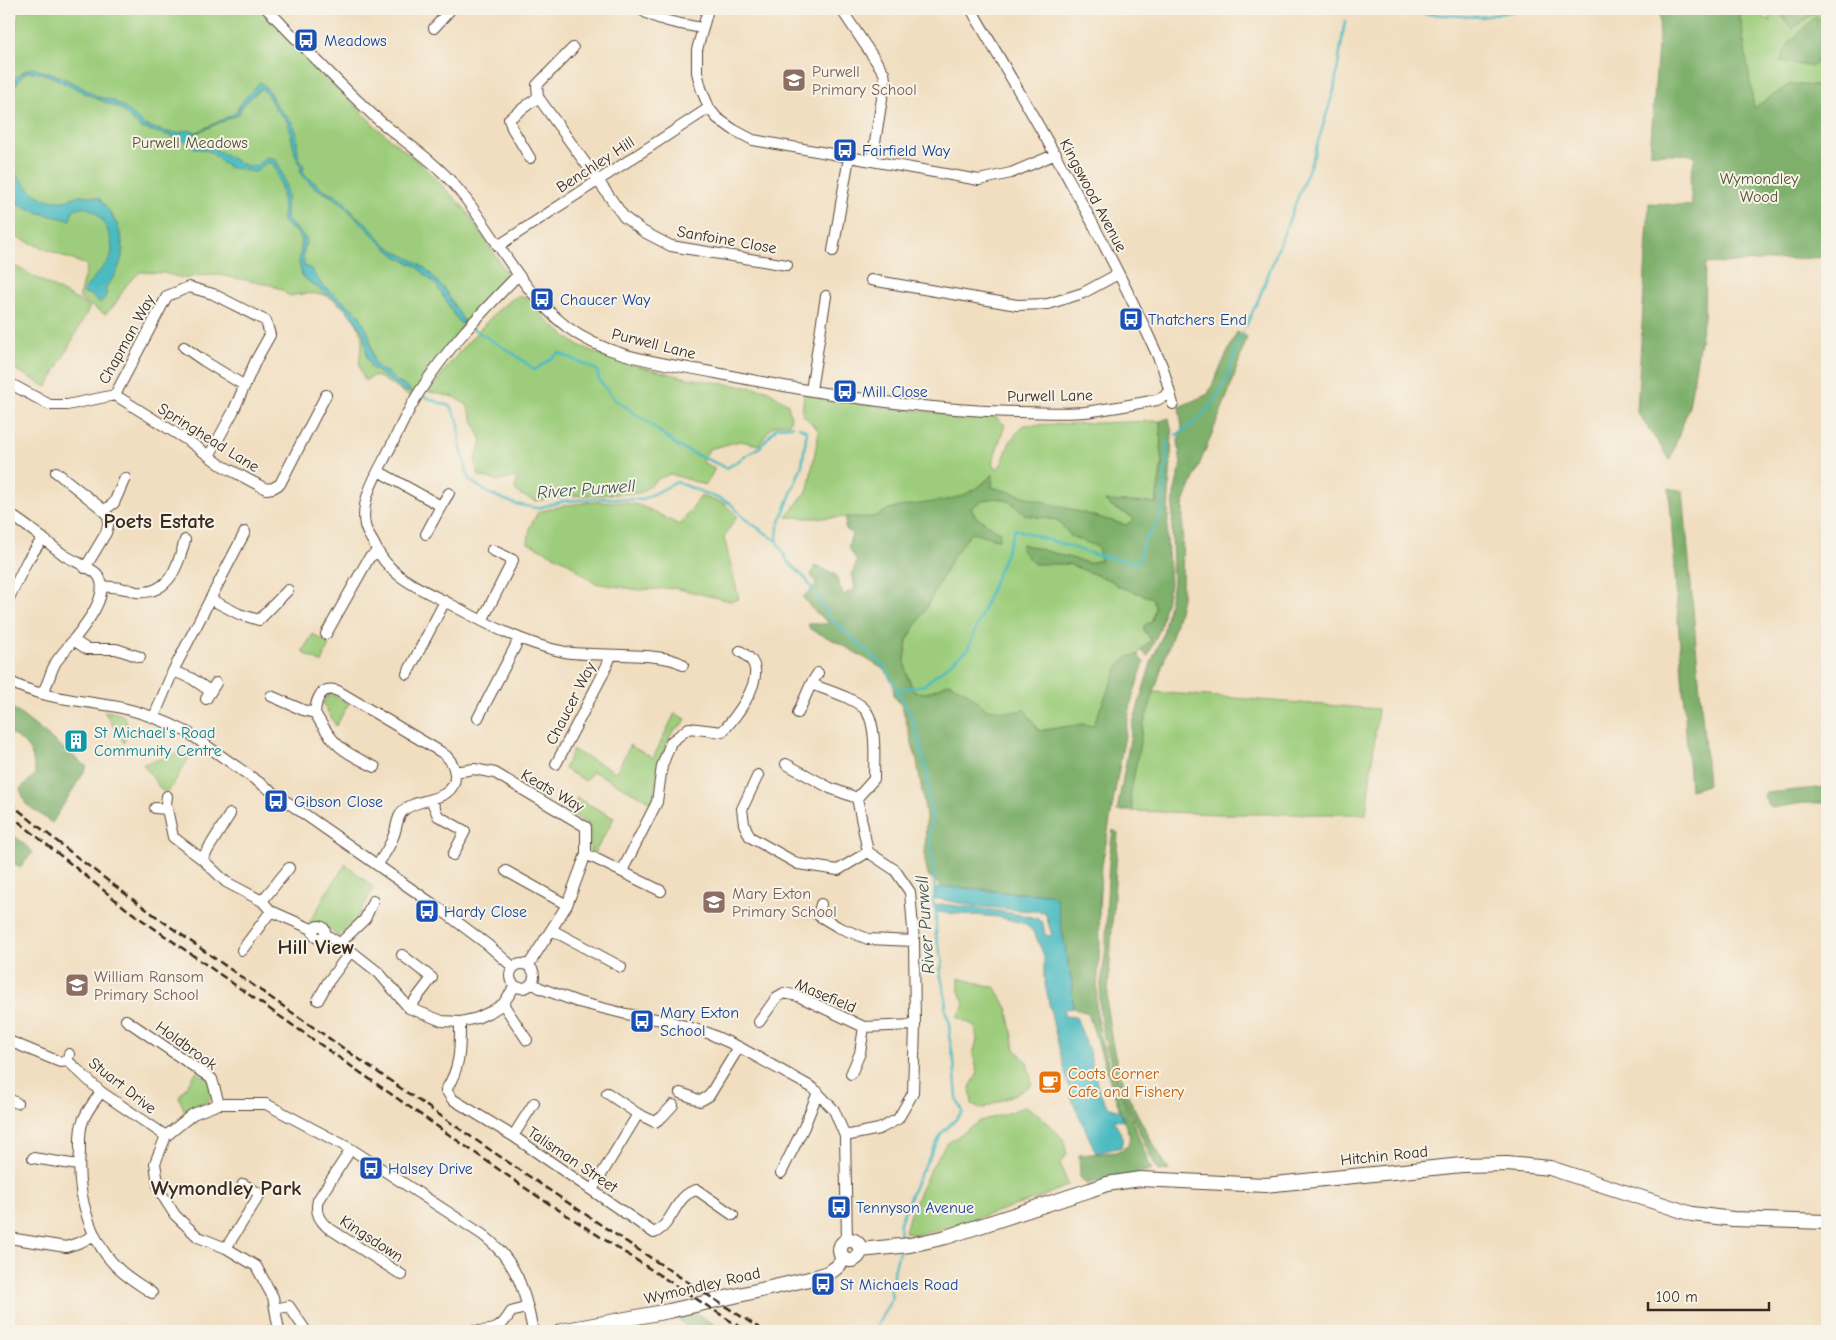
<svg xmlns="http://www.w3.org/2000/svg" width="1836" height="1340" viewBox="0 0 1836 1340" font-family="'Comic Neue',sans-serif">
<rect width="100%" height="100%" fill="#f7f3e8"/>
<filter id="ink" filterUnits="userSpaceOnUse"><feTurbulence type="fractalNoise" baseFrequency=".02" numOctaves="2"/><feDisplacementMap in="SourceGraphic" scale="10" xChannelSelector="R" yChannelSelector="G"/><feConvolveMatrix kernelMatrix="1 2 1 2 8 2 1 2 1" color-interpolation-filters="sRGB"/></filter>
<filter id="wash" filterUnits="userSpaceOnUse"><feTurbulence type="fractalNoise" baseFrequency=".0096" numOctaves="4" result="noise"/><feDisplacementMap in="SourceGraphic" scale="20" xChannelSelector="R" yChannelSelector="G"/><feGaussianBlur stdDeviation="1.12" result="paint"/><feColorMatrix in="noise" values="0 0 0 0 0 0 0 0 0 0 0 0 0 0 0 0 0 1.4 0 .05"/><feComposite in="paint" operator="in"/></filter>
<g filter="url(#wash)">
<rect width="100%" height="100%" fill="#f1dec0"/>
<path fill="#9dcd7c" stroke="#6c7c4d" d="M20 9H261L376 127 423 166 465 209 509 276 506 283 482 305 461 328 434 363 411 397 379 377 373 376 365 381C355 361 361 358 362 340 362 322 336 296 320 294 310 293 299 294 289 296L282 290 271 285 219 275 195 276 185 279 164 273 140 272C135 277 129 281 125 287 119 297 115 307 105 314L80 299C79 290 86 274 87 265L70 259 9 234V26L15 29Z
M1739 9H1749L1771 21 1767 9H1777L1792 29 1819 9H1827V22L1815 18 1781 60 1812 67 1827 50V87L1790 84 1753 109Z
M9 263 90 307 47 387 9 366Z
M518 296 526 298 553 326 576 344 610 359 687 378 767 390 788 404 791 418 789 424C770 422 769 431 759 445L740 441 709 449 702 462 715 468 706 485 670 474 658 479 640 493 570 496 535 501 521 495 515 490 517 477 499 481 479 476 475 460 482 441 467 405 454 397 429 392C445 368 463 347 483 326 494 314 504 303 518 296Z
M804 394C869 407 929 413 995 417L1005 425 992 463 997 469 1002 463 1010 442 1023 425 1160 421 1162 464 1156 503 1105 502C1113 510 1125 512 1135 519L1126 525 991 487 992 475 975 490 960 497 934 503 890 509 875 517 808 518 786 517 808 490 819 431 802 414Z
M701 496 725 504 737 516 724 537 739 599 731 601 674 588 639 590 594 583 566 561 528 543 530 527 538 512C565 504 605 498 634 504 648 507 666 519 680 525Z
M995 497 1015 503 1025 515 1057 520 1071 536 1098 547 1101 561 1088 563 1022 544 1034 563 1068 564 1112 581 1118 586 1152 598 1155 607 1152 622 1144 626V630L1151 640 1144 646 1138 655 1129 656 1119 665 1093 726 1083 724 1039 731 1025 710 1010 712 986 709 968 693 949 683 927 693 914 692 907 675 905 659 907 641 926 608 954 555 972 532 987 535 995 539 984 521 975 517 971 507 981 500Z
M313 634 329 644 322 663 302 652Z
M1154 692 1378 709 1366 814H1221L1133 811 1130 797 1143 726Z
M332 695 349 703 336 726 323 703 326 697Z
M104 711C130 714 130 719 124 743Z
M675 713 686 719C683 726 676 727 672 733 659 754 656 779 653 803L592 771 586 781 564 769 573 750 616 772 629 748V745L653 758Z
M180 753 189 758 169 791H162L143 764Z
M577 798 614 818 594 854 590 852V825L568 812Z
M346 864 374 888 357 918 338 937 323 923H309L323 900 322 899Z
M959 978 996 988 1008 1010 1015 1049 1027 1062 1032 1084C1017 1096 999 1100 982 1109L972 1104 970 1087 978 1073 973 1055 977 1040 975 1026 957 1017 965 1006 959 991Z
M196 1072 210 1080 213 1095 210 1099 185 1112 179 1097Z
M1026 1106 1042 1117 1064 1140 1067 1155 1060 1163 1068 1185 1039 1198 952 1226 914 1235 905 1232 910 1213 931 1168 946 1144 980 1121 1002 1115Z"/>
<path fill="#7eb06c" stroke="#5c6d45" d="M1658 9H1739L1754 108 1790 84 1827 87V257L1705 264 1704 317 1689 406 1670 460 1637 412 1649 203 1692 206 1690 181 1695 155 1650 153 1660 19Z
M1777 9H1819L1792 29Z
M1815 17 1827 22V50L1812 67 1780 61 1789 43Z
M1237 332 1247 337 1228 394 1183 505 1182 598 1175 627 1143 726 1130 797 1133 811H1117L1133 723 1151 663 1163 634 1173 583 1172 529 1174 494 1181 464 1178 441 1182 428 1179 407 1208 394Z
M1169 418 1172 433 1167 538 1170 584 1160 628 1148 656 1141 651 1151 640 1144 630V625L1152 622 1155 607 1152 598 1118 586 1112 581 1068 564H1034L1021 550 1022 544 1088 563 1101 560 1098 547 1071 536 1057 520 1025 515C1009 496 992 493 971 508L975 516 1000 532 999 539C991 539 981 534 972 532L954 555 926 608 907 640 905 659 907 675 914 692 927 693 949 683 968 693 986 709 1010 712 1025 710 1039 731 1083 724 1093 726 1119 665 1129 656 1138 655 1144 663 1133 695 1126 729 1101 871 1099 911 1100 942 1096 1008 1101 1041 1109 1064 1152 1170 1086 1184 1080 1177 1079 1155 1116 1152 1128 1146 1130 1137 1120 1111 1088 1013 1073 1008 1072 984 1049 894 1012 893 974 888H943L928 875 925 862 926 816 917 761 902 706 894 696 893 684 885 670 841 644 810 629 808 624H830L811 608 803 597 817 584 811 575 815 565 835 574 843 595 855 589 852 573 857 561 848 547 852 534 845 528 846 517C855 517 865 518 873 517 880 516 885 510 891 509 928 499 964 507 993 474L992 487 1126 525 1134 519C1125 511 1113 510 1105 501L1156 503 1162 464 1160 421Z
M1669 488 1683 491 1708 785 1690 790Z
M9 705 87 767 52 823 26 804 20 789 35 774C33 751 29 744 9 733Z
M1827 787V803H1803L1771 808 1764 797 1766 793Z
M1113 830 1118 833 1107 1009C1111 1038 1116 1069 1128 1095 1140 1121 1154 1146 1169 1170L1158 1171C1136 1126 1104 1061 1100 1011 1098 989 1105 965 1106 943 1107 903 1107 869 1113 830Z
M9 831 33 852 20 868 9 860Z
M696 1313 725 1331C707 1331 686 1335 676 1315Z"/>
<path fill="#4cbbc2" stroke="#447270" d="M32 68 54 74 78 85 98 97 112 100 124 107 144 125 167 132 179 133 187 130 197 132 236 113 240 104 260 82C272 90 270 98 278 107 286 117 295 122 297 136 298 147 296 158 304 166L303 171 306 176 322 188 342 199 353 213 367 224 385 244 395 251 413 260 426 269 444 289 465 323 461 324 458 321 437 286 416 266 397 257 385 247 339 201 314 187 305 179 300 173 301 166C293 159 293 134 287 121 284 116 279 114 276 110 271 103 269 95 263 89H260L242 106 239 114 192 135 191 138 205 144 246 166H256L267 157 276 160C282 170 286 183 287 195 288 203 284 211 287 219 289 224 301 231 306 239L303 256 305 267 310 268 322 285 359 314 369 335 374 362 380 369 387 372 396 381 410 389 411 392 404 391 371 367 367 357 364 334 354 318 337 301 312 284 302 276 299 262 302 241 298 233 286 225 283 221 282 191 276 170 272 163H266L259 170 254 172 228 167 209 151 195 148 182 139 141 128 119 108 97 99 52 77 41 73 28 72 24 73 9 94C9 82 21 70 32 68Z
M9 170C22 176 27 191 41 197 48 201 61 202 68 200 72 198 75 196 79 195 86 195 92 197 99 198 124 227 133 256 106 287V296L100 303 91 295 83 293V291L110 259C119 240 95 195 73 210L70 220C47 215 28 212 9 198Z
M950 887 1012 893 1049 894 1056 898 1072 984 1073 1008 1064 1009V1016L1076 1017 1089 1051 1099 1092 1108 1107 1120 1111 1124 1121 1113 1120 1123 1137 1121 1147 1096 1153 1072 1100 1053 1023 1044 978V956L1035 934 1026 924 999 917 936 912 934 905 941 904 999 911 1036 918 1043 923 1045 935 1052 936 1045 912 974 906 934 898 937 888Z"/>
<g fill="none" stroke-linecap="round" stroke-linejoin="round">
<path stroke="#4cbbc2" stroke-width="2.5" d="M1347 13 1374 11 1481 17 1527 9
M1246 326 1259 298 1314 155 1334 90 1345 21
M471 328 514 354 535 370 559 353 597 370 599 380 614 399 650 424 679 447 727 468 760 447 777 427 792 426
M420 395 451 407 459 423 460 444 469 480 490 494 515 504 537 508 565 501 604 498 641 500 677 482 730 503 745 519 777 541 788 562 806 579 829 617 885 667 913 720 928 775V791L932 817 930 838 935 887 933 902 936 912V936L943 962 940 972 946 1000 945 1010 950 1024 949 1036 954 1061 957 1099 963 1112 942 1133 916 1182 900 1222 899 1241
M1176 435C1199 424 1220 397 1229 373 1233 359 1237 345 1243 332
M777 541 778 527 802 465 807 431 799 427
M897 690 924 685 968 649 1015 529 1096 555 1138 563 1144 541 1156 525 1163 508 1168 439
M874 1331 892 1298 890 1288 899 1251"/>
</g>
</g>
<g filter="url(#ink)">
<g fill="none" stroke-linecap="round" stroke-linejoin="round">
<g stroke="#564536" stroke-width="12">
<path id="street" d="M267 9C302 45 337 82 374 116 401 140 434 160 457 188 496 234 519 290 567 327 609 359 666 363 716 373 815 393 916 410 1017 412 1039 412 1063 414 1085 412 1109 409 1133 404 1157 400L1165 396 1169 390
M640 9C658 21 681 24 702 28
M708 9 697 50V72L701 88 709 108 717 118 734 130 753 140 979 180 1011 173 1056 154
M841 9 884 73 885 80 872 161
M971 9C1036 120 1102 232 1155 350L1163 368 1173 404
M434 28 451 9
M573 48 537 85 538 97 624 217 644 232 671 246 787 265
M530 158 512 128 509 119 538 97
M498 246 709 108
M833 251 849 157
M517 276C482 312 447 348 420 391 407 411 398 433 387 454 376 475 360 501 365 525 366 531 370 537 373 542 389 578 418 587 450 604 487 624 524 644 565 652 590 657 668 651 683 665
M871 280 1017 305 1048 304 1083 293 1118 274
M184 347 204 361 245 386
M9 383 50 405H67L115 395
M811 390 826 296
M115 395 167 296 189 287 213 294 266 321 270 335 256 360 233 412 209 456
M115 395 190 442 221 465 266 489 273 488 280 484 326 395
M378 471 441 506 426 534
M56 472 101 508 108 516 109 521 106 533 85 568
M441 506 449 493
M103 511 114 503 125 478
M9 514C29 526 45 541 64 555 73 561 90 567 97 574 117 597 68 644 56 662 50 672 49 683 42 693
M102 586C109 587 117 587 125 589 129 589 133 591 136 592 170 595 178 565 185 540
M9 598 27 561 43 538
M210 599 239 614 259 620 288 590
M482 621 513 560 492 550
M326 634 369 558 377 552
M73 640 87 649H116L140 657
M173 671 191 678 210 691
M407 674 445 601
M9 681C41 699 82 700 118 707 142 712 165 721 187 732L440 909 488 945 513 967
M811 684 818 673
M271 696 303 710 315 713C333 745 341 751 375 767
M206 699 216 683
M315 713C316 699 321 685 338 691L441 752C449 757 454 764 455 774 457 804 415 796 402 812 396 819 397 829 393 837 390 847 383 856 378 864
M798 713 811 684C826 690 859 699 867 712 877 728 874 761 874 779L857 798 868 852 895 870 910 892 914 941 915 1025 913 1093 898 1119 879 1129 845 1136
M154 717 173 671 245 532
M478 718 516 645 518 638
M556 764 602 676 611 656
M786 764 830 788 857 798
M455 772 474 769 495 773 586 827V854L567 905 528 966
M758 775 742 809 744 824 750 837 798 864 838 870 868 852
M167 796 166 804 173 837 202 859 226 882 262 901 271 911 314 930
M431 799 438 816 465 831 453 855
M155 808 167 809
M586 854 661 891
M202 859 230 814
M506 871 567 905
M622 871 657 802 662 766 671 742 689 728 722 732C735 718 761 685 754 665 751 658 746 655 740 651
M262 901 289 868
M821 904 818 915 838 927 868 939 914 941
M313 932a6 6 0 1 1 12 0a6 6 0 1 1-12 0Z
M552 930 621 967
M325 934 351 951 379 973 409 1008 442 1021 460 1022 477 1018 492 1011 503 1004 515 986
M339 944 365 919 373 901
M242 950 271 911
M402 955 432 978 409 1008
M510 976a12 12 0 1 1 24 0a12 12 0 1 1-24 0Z
M532 983 540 988 578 1002 626 1014 668 1021 708 1033 739 1047 813 1088 834 1110 845 1136 847 1240
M318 1000 328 982 351 951
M503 1004 527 1040
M126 1020 212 1079 219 1104
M460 1022C460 1049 461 1066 446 1090L452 1099 513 1136 654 1233C674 1224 675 1194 697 1190L733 1215
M759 1022 777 997 784 993 798 996 864 1027 915 1025
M9 1041 60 1062 68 1061
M69 1054 68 1061 101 1092 166 1136
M851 1074 860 1053 864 1027
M101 1092C95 1101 86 1111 83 1121 79 1130 80 1142 80 1151 76 1192 89 1243 121 1271 130 1279 142 1286 152 1293
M607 1093 638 1114
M680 1093 689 1096 700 1101 709 1096 739 1047
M9 1099 17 1103
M513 1136 534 1103
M351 1149 318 1200C315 1211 318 1219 327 1227L402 1275
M33 1158 78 1165
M781 1173 804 1127 818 1092
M592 1190 638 1114 655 1122 662 1117 673 1105
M9 1238 66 1247 81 1242 95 1235
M226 1248 260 1194 243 1184
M275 1309 289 1306 306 1331
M279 1331 273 1297 256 1266 226 1248 198 1237 175 1215 159 1190 155 1163 166 1136 193 1114 219 1104H266L351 1149 483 1235C517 1261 525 1291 533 1331
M470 1331C492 1331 499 1332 511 1312L528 1307"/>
</g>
<g stroke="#564536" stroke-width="16">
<path id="secondary" d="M840 1250a10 10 0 1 1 20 0a10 10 0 1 1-20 0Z
M860 1250 910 1245 946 1237 1090 1190 1107 1184 1140 1179 1265 1185 1462 1165 1507 1164 1550 1168 1692 1214 1733 1219 1827 1222
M561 1331 669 1311 809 1279C822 1275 838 1272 843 1258"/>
</g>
<use href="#street" stroke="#fff" stroke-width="10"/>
<use href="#secondary" stroke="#fff" stroke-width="14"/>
<path stroke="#3b2a1e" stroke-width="2.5" stroke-dasharray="8 4" stroke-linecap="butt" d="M9 802C112 889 223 964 333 1041 475 1140 617 1238 764 1331
M9 814 128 910 531 1192 746 1331"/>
</g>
</g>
<defs>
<g id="bus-square" transform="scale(1.25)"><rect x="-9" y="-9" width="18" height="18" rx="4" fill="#1a4fb4" stroke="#f7f3e8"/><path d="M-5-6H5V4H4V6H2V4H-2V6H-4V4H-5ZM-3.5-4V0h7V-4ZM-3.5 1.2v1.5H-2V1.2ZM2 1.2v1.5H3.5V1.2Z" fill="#fff"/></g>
<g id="school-square" transform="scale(1.25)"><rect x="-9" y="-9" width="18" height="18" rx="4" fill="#8d6e63" stroke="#f7f3e8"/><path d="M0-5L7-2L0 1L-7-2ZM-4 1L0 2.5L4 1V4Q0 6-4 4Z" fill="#fff"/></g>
<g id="building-square" transform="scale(1.25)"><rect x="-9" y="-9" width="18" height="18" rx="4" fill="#0f9aa8" stroke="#f7f3e8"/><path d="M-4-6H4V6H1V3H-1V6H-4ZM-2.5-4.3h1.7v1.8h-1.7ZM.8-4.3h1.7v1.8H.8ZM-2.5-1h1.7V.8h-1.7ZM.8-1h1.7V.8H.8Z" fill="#fff"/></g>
<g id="cafe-square" transform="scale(1.25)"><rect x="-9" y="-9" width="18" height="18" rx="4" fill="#e8710a" stroke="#f7f3e8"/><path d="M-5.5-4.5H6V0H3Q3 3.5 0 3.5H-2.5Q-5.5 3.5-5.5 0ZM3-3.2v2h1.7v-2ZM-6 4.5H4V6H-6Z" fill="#fff"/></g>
</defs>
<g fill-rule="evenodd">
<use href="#bus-square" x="306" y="40"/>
<use href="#school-square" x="794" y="80"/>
<use href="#bus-square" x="845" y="150"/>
<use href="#bus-square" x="542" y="299"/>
<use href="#bus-square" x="1131" y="319"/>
<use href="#bus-square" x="845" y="391"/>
<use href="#building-square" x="76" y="741"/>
<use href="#bus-square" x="276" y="801"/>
<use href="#school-square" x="714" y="902"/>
<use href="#bus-square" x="427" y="911"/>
<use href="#school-square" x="77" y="985"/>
<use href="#bus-square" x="642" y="1021"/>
<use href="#cafe-square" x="1050" y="1082"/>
<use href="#bus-square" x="371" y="1168"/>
<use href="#bus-square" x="839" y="1207"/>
<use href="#bus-square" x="823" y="1284"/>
</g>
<g text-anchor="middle" stroke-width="4" stroke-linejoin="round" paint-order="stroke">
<g font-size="16" fill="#164399" stroke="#f7f3e8" text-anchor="start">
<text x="324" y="46">Meadows</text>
<text x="862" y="156">Fairfield Way</text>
<text x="560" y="305">Chaucer Way</text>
<text x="1148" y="325">Thatchers End</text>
<text x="862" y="397">Mill Close</text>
<text x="294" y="807">Gibson Close</text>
<text x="444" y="917">Hardy Close</text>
<text x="660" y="1018">Mary Exton<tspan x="660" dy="18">School</tspan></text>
<text x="388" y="1174">Halsey Drive</text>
<text x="856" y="1213">Tennyson Avenue</text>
<text x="840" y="1290">St Michaels Road</text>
</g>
<g font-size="16" fill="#785e54" stroke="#f7f3e8" text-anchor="start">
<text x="812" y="77">Purwell<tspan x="812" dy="18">Primary School</tspan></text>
<text x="732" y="899">Mary Exton<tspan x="732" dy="18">Primary School</tspan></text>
<text x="94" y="982">William Ransom<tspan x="94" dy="18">Primary School</tspan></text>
</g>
<g font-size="16" fill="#545336" stroke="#f7f3e8">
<text x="190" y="148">Purwell Meadows</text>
<text x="1759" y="184">Wymondley<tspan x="1759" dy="18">Wood</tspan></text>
</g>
<g font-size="16" fill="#3b2a1e" stroke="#f7f3e8">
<text transform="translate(595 164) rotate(-33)" y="6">Benchley Hill</text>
<text transform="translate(1094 195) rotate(62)" y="6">Kingswood Avenue</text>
<text transform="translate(727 239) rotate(10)" y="6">Sanfoine Close</text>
<text transform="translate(126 339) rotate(-61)" y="6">Chapman Way</text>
<text transform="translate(654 343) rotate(14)" y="6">Purwell Lane</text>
<text transform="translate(1050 395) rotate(-1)" y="6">Purwell Lane</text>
<text transform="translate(209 437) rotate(32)" y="6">Springhead Lane</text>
<text transform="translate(570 703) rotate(-63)" y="6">Chaucer Way</text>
<text transform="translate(553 790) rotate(30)" y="6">Keats Way</text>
<text transform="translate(826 995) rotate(23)" y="6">Masefield</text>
<text transform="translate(187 1045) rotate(36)" y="6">Holdbrook</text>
<text transform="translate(123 1085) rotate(38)" y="6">Stuart Drive</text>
<text transform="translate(1384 1155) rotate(-6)" y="6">Hitchin Road</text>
<text transform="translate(573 1159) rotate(34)" y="6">Talisman Street</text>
<text transform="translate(372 1238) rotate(33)" y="6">Kingsdown</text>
<text transform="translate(702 1285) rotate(-13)" y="6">Wymondley Road</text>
</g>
<g font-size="16" fill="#0d838f" stroke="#f7f3e8" text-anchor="start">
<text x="94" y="738">St Michael's Road<tspan x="94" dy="18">Community Centre</tspan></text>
</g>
<g font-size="16" fill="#c56008" stroke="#f7f3e8" text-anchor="start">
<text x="1068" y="1079">Coots Corner<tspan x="1068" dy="18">Cafe and Fishery</tspan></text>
</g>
<g font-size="18" font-style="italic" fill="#40564f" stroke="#f7f3e8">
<text transform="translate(586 489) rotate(-4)" y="6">River Purwell</text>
<text transform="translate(925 925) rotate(-94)" y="6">River Purwell</text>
</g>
<g font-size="21" font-weight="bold" fill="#3b2a1e" stroke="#f7f3e8">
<text x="159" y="528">Poets Estate</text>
<text x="316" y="954">Hill View</text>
<text x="226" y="1195">Wymondley Park</text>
</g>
</g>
<rect width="1836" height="1340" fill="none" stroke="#f7f3e8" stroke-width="30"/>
<path d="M1648 1302v8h121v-8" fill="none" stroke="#3b2a1e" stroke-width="2.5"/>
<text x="1656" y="1302" font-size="15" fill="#3b2a1e" stroke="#f7f3e8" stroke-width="4" paint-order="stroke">100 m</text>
</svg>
